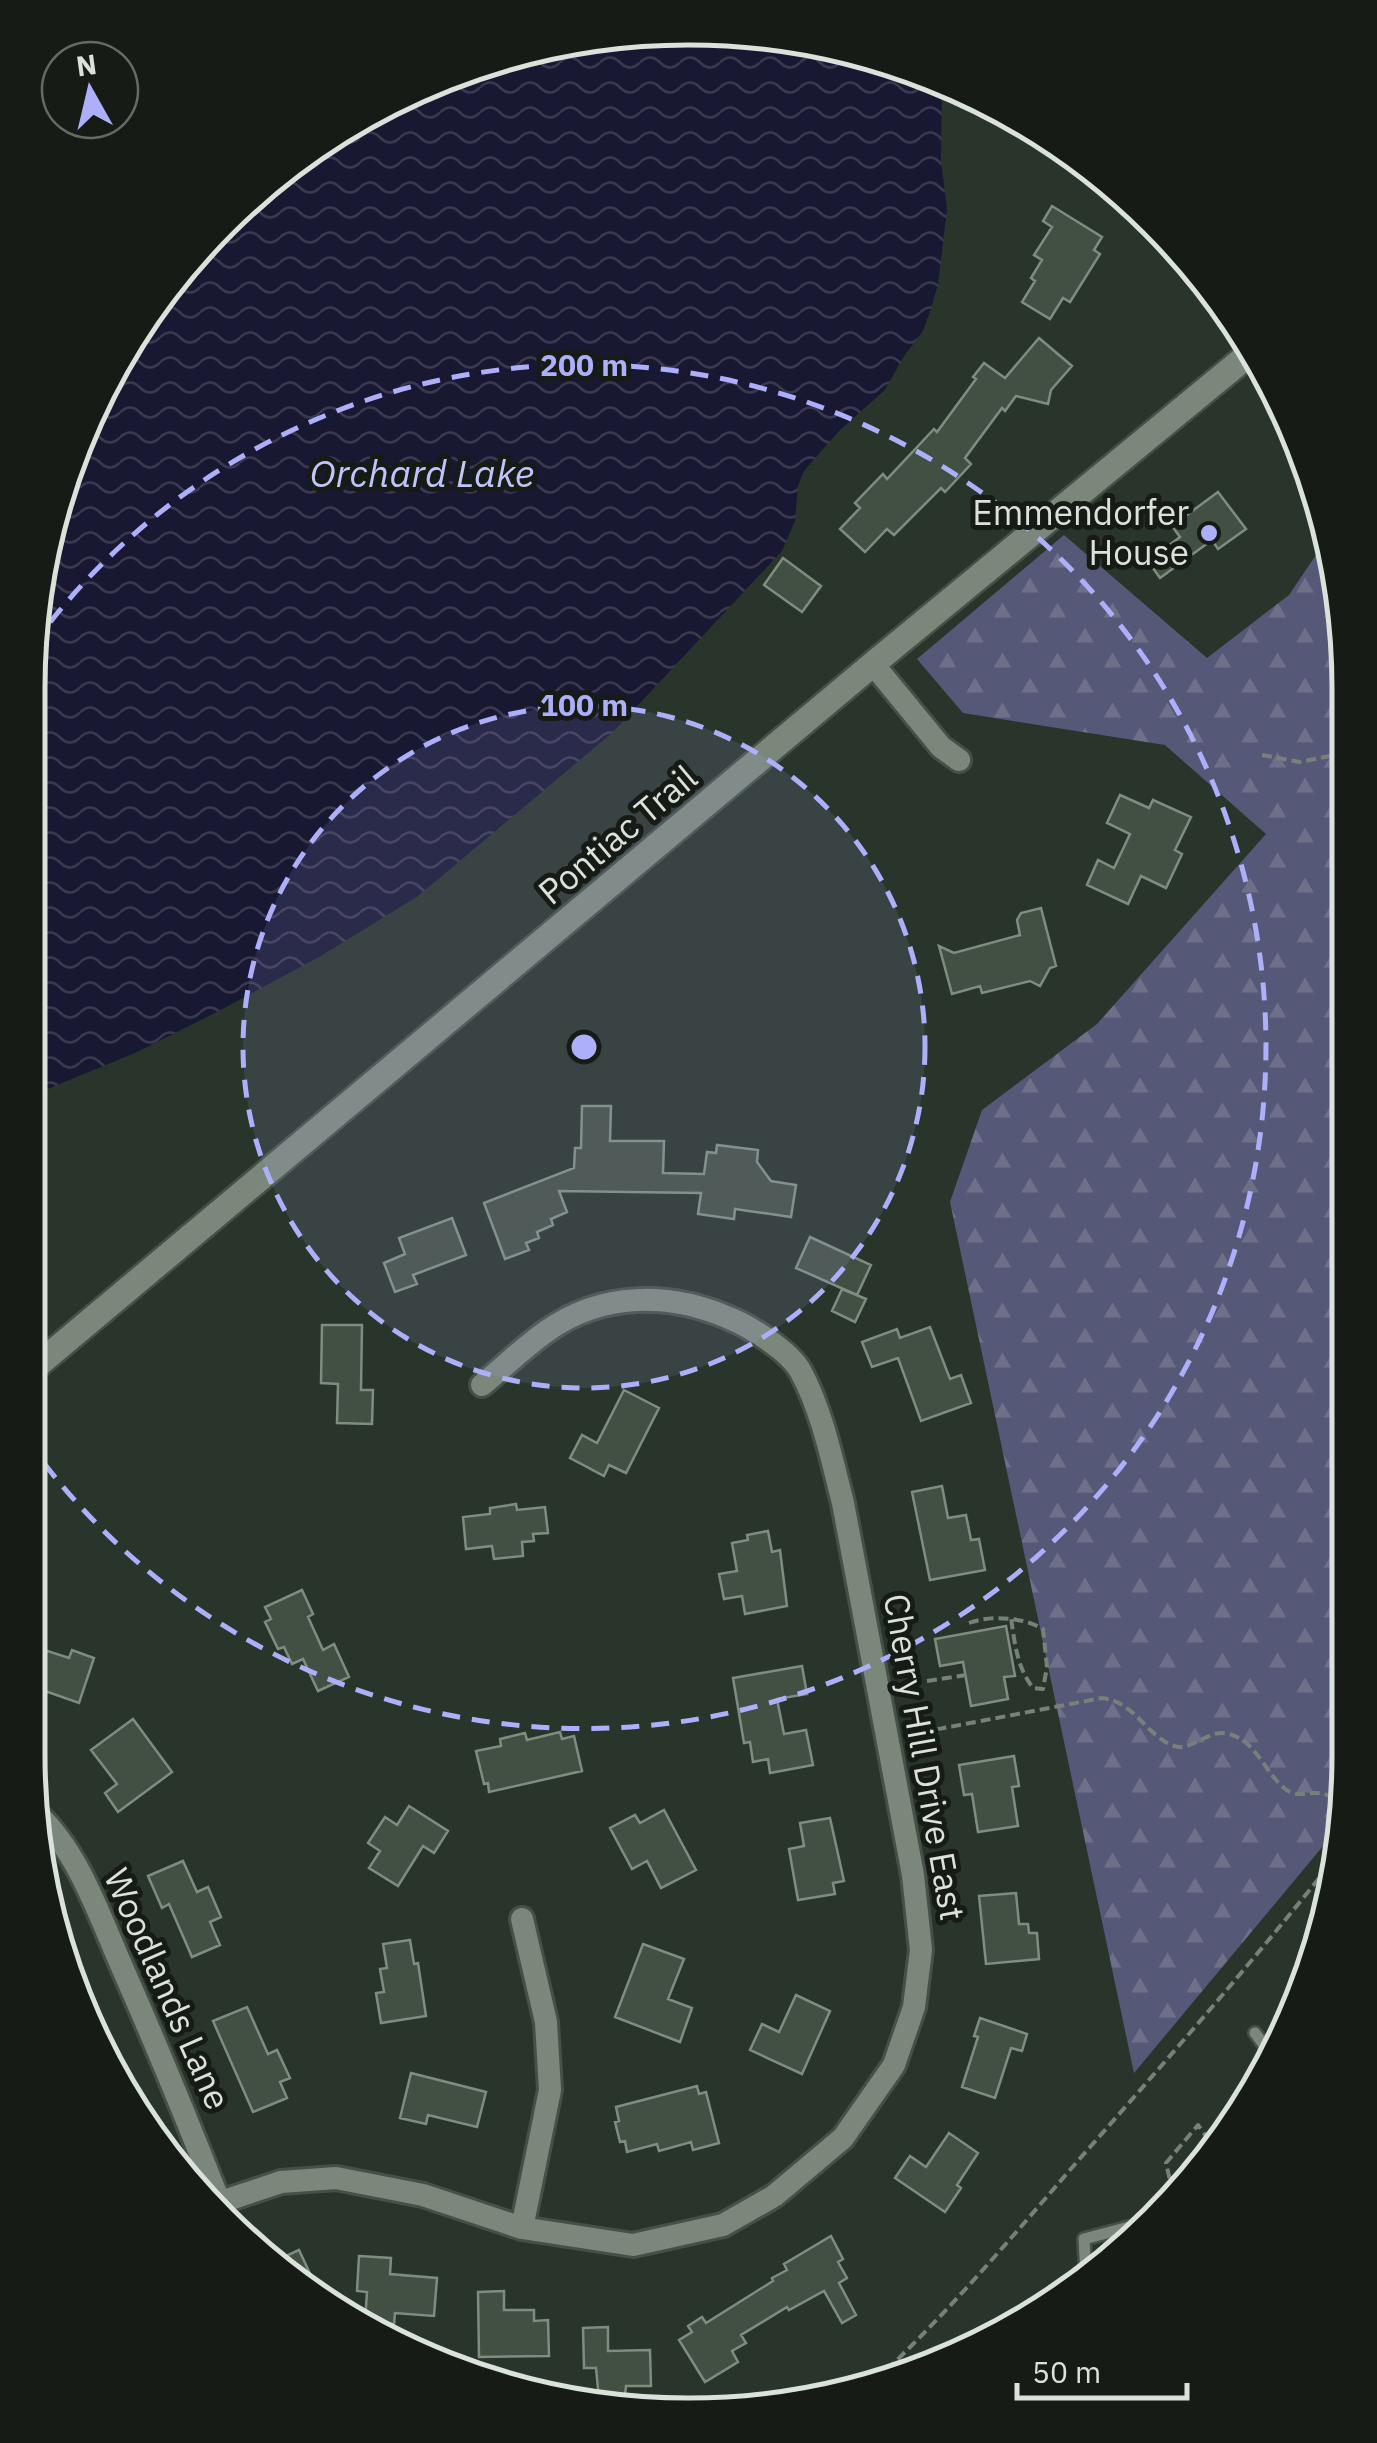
<svg xmlns="http://www.w3.org/2000/svg" width="1377" height="2443" viewBox="0 0 1377 2443" font-family="'IBM Plex Sans',sans-serif">
<defs>
<pattern id="forest-firs" width="22" height="20" patternUnits="userSpaceOnUse" patternTransform="scale(2.5)"><rect width="22" height="20" fill="#565877"/><path d="M5 1l3.5 6h-7zM16 11l3.5 6h-7z" fill="#6e708a"/></pattern>
<pattern id="water-waves" width="16" height="10" patternUnits="userSpaceOnUse" patternTransform="scale(2.5)"><rect width="16" height="10" fill="#191832"/><path d="M0 5q4-4 8 0t8 0" fill="none" stroke="#3a394f"/></pattern>
</defs>
<rect width="100%" height="100%" fill="#29352a"/>
<path fill="url(#forest-firs)" d="M1064 535 1207 658 1289 595 1322 546 1330 542 1344 603 1348 1797 1343 1822 1134 2073 950 1202 982 1110 1097 1024 1266 834 1165 745 963 713 917 659Z"/>
<path fill="url(#water-waves)" d="M646 29 775 33 902 63 942 81 941 161 947 209 938 284 931 309 923 331 904 356 885 390 840 430 804 471 798 486 795 521 782 551 612 733 418 896 321 956 215 1013 135 1053 28 1097 29 646 62 477 116 358 192 252 287 164 397 95 518 50Z"/>
<path fill="#424f43" stroke="#7f8c80" stroke-width="2.5" d="M1052 206 1102 237 1094 250 1100 254 1070 302 1063 298 1050 319 1022 302 1035 281 1031 278 1042 260 1034 255 1052 227 1043 221Z
M1039 338 1072 366 1051 390 1048 404 1016 396 1005 411 1002 408 965 458 971 464 945 492 941 488 894 535 887 529 865 552 840 529 860 508 855 503 883 474 887 479 934 429 937 432 976 379 973 377 984 363 1005 378Z
M1218 492 1246 529 1218 549 1212 540 1160 578 1148 561 1180 537 1172 526Z
M783 558 821 586 802 612 764 585Z
M1120 795 1149 808 1153 800 1191 817 1175 850 1182 854 1166 888 1141 876 1128 904 1087 885 1098 860 1114 868 1130 834 1107 823Z
M1041 908 1056 966 1050 968 1040 986 1030 981 982 993 980 986 952 994 939 946 954 953 1020 935 1017 920 1021 913Z
M582 1106H611L610 1141H664L663 1173 704 1174 707 1152 716 1153 717 1145 758 1150 757 1162 771 1181 796 1185 791 1217 735 1209 734 1219 698 1214 701 1193 559 1191 567 1212 551 1219 553 1225 537 1232 539 1238 526 1243 529 1250 505 1259 484 1203 574 1168 575 1148H581Z
M452 1218 466 1255 413 1275 417 1284 395 1292 384 1263 405 1254 399 1238Z
M810 1237 871 1265 857 1295 796 1268Z
M842 1289 866 1299 855 1322 832 1311Z
M322 1325H362L361 1390H373L372 1424 337 1423 338 1384 321 1383Z
M930 1327 950 1379 961 1375 971 1403 921 1421 898 1358 872 1367 862 1342 897 1329 900 1338Z
M624 1390 659 1408 626 1473 609 1465 604 1476 570 1458 582 1435 597 1443Z
M942 1486 948 1518 966 1515 971 1540 979 1539 985 1570 930 1580 912 1492Z
M516 1504 517 1510 545 1507 548 1533 533 1534 534 1541 522 1542 523 1556 494 1559 492 1546 466 1549 463 1517 490 1514V1508Z
M768 1531 772 1552 780 1550 787 1606 745 1614 742 1596 724 1599 719 1574 737 1571 732 1543 748 1540 747 1535Z
M302 1590 313 1614 308 1617 323 1650 334 1644 349 1677 318 1691 303 1659 292 1664 284 1647 278 1649 265 1622 271 1619 265 1607Z
M1006 1626 1015 1676 1004 1677 1008 1699 971 1706 963 1662 940 1666 935 1639Z
M32 1646 69 1658 72 1650 94 1658 79 1703 28 1685V1659Z
M802 1666 807 1694 777 1699 784 1734 806 1730 813 1765 770 1773 768 1759 753 1762 750 1742 744 1743 733 1678Z
M133 1719 172 1772 118 1812 105 1793 117 1784 91 1750Z
M560 1732 562 1739 574 1736 582 1771 489 1792 488 1783 484 1784 476 1751 501 1746 500 1739 525 1733 527 1740Z
M1014 1756 1019 1786 1012 1787 1018 1826 978 1832 972 1794 964 1795 959 1765Z
M409 1806 448 1831 434 1853 423 1846 398 1886 369 1868 380 1851 368 1843 385 1817 397 1825Z
M664 1810 696 1870 661 1888 647 1861 632 1869 610 1828 635 1815 640 1823Z
M830 1818 844 1881 833 1883 835 1894 798 1900 789 1849 804 1846 800 1823Z
M183 1861 197 1892 208 1887 221 1917 210 1922 220 1945 192 1957 169 1904 162 1908 148 1876Z
M1016 1893 1019 1924H1028L1029 1933H1037L1039 1959 986 1964 979 1896Z
M410 1940 414 1964 418 1963 426 2016 381 2023 376 1993 384 1992 380 1969 387 1968 383 1944Z
M643 1944 684 1959 668 1999 692 2008 680 2042 615 2017Z
M796 1995 830 2011 802 2074 750 2050 762 2024 779 2032Z
M247 2007 268 2054 277 2050 290 2078 280 2082 287 2098 253 2112 213 2021Z
M980 2018 1027 2034 1022 2051 1011 2048 995 2098 962 2087 978 2037 974 2036Z
M411 2073 486 2092 477 2127 428 2115 426 2124 400 2118Z
M697 2086 699 2094 706 2092 719 2143 693 2150 691 2142 659 2151 657 2144 627 2152 625 2141 620 2142 615 2122 619 2121 616 2107Z
M949 2133 978 2153 957 2185 961 2188 945 2212 895 2178 910 2156 926 2167Z
M831 2236 843 2259 838 2262 847 2278 839 2283 856 2315 842 2323 824 2291 789 2310 787 2307 741 2335 746 2343 732 2351 738 2362 705 2382 679 2340 692 2332 688 2326 702 2317 706 2323 773 2281 772 2278 787 2270 784 2264Z
M299 2250 325 2306 275 2261Z
M359 2256 391 2258 390 2274 437 2278 434 2316 395 2313 394 2324 365 2322 367 2292 357 2291Z
M504 2291V2310H534V2321L548 2320 549 2356 479 2357 478 2292Z
M608 2327V2351L650 2350 651 2386H626L624 2404 599 2399 596 2368H584L583 2328Z"/>
<g fill="none" stroke-linecap="round" stroke-linejoin="round">
<g stroke="#465047" stroke-width="16">
<path id="service" d="M1255 2033 1273 2057
M1086 2275 1084 2239 1148 2222"/>
</g>
<g stroke="#465047" stroke-width="28">
<path id="minor" d="M873 664 941 747 959 760
M37 1814C79 1853 99 1915 122 1967 156 2044 188 2122 219 2201
M215 2204 281 2182 336 2178 423 2195 522 2228 633 2245 723 2225 774 2196 843 2138 894 2065 914 2007 921 1950 913 1875 843 1503C832 1460 822 1411 801 1372 790 1351 749 1326 729 1318 669 1292 602 1292 547 1331 524 1347 504 1367 482 1385
M522 2228 550 2090 546 2022 522 1919"/>
</g>
<g stroke="#465047" stroke-width="30">
<path id="secondary" d="M28 1373 873 664 1253 351"/>
</g>
<path stroke="#778178" stroke-width="4" stroke-dasharray="10 5" stroke-linecap="butt" d="M1262 755 1300 762 1344 753
M969 1623C990 1615 1023 1617 1043 1629L1047 1667 1043 1689 1033 1688C1017 1667 1015 1645 1011 1618
M927 1681 966 1675
M907 1735 1102 1698C1134 1702 1144 1732 1171 1745 1191 1754 1207 1728 1229 1734 1256 1741 1264 1771 1284 1788 1304 1805 1315 1778 1346 1808
M1273 2032 1293 2014
M1173 2193 1166 2163 1198 2125 1208 2139
M876 2380C948 2313 1012 2237 1076 2163 1165 2062 1253 1962 1336 1857"/>
<use href="#service" stroke="#7a877a" stroke-width="11"/>
<use href="#minor" stroke="#7a877a" stroke-width="22"/>
<use href="#secondary" stroke="#7a877a" stroke-width="25"/>
</g>
<circle cx="584" cy="1047" r="341" fill="#adaffb" fill-opacity=".12"/>
<g fill="none" stroke="#adaffb" stroke-width="5" stroke-dasharray="18 12">
<circle cx="584" cy="1047" r="341"/>
<path d="M32 646A682 682 0 1 1 29 1443"/>
</g>
<circle fill="#adaffb" stroke="#161b16" stroke-width="4" cx="1209" cy="533" r="10"/>
<g text-anchor="middle" stroke-width="10" stroke-linejoin="round" paint-order="stroke">
<g font-size="35" fill="#dae2db" stroke="#161b16" text-anchor="end">
<text x="1189" y="525">Emmendorfer<tspan x="1189" dy="40">House</tspan></text>
</g>
<g font-size="35" fill="#dae2db" stroke="#161b16">
<text transform="translate(618 835) rotate(-40)" y="12">Pontiac Trail</text>
<text transform="translate(924 1757) rotate(80)" y="12">Cherry Hill Drive East</text>
<text transform="translate(167 1989) rotate(66)" y="12">Woodlands Lane</text>
</g>
<g font-size="38" font-style="italic" fill="#c0c3fc" stroke="#161b16">
<text x="422" y="487">Orchard Lake</text>
</g>
</g>
<path d="M0 0H1377V2443H0ZM688 45H689A643 643 0 0 1 1332 688V1755A643 643 0 0 1 689 2398H688A643 643 0 0 1 45 1755V688A643 643 0 0 1 688 45Z" fill="#161b16" fill-rule="evenodd"/>
<path fill="none" stroke="#dae2db" stroke-width="5" d="M688 45H689A643 643 0 0 1 1332 688V1755A643 643 0 0 1 689 2398H688A643 643 0 0 1 45 1755V688A643 643 0 0 1 688 45Z"/>
<circle cx="584" cy="1047" r="15" fill="#adaffb" stroke="#161b16" stroke-width="5"/>
<g font-size="30" text-anchor="middle" font-weight="bold" fill="#adaffb" stroke="#161b16" stroke-width="10" stroke-linejoin="round" paint-order="stroke">
<text x="584" y="376">200 m</text>
<text x="584" y="716">100 m</text>
</g>
<g transform="translate(90 90) rotate(352)"><circle r="48" fill="#161b16" stroke="#646b65" stroke-width="2.5"/>
<path d="M0-8L18 38L0 25L-18 38Z" fill="#adaffb"/>
<text y="-15" font-size="28" font-weight="bold" text-anchor="middle" fill="#dae2db">N</text>
</g>
<path d="M1017 2383v15h170v-15" fill="none" stroke="#dae2db" stroke-width="5"/>
<text x="1032" y="2383" font-size="30" fill="#dae2db" stroke="#161b16" stroke-width="8" paint-order="stroke">50 m</text>
</svg>
